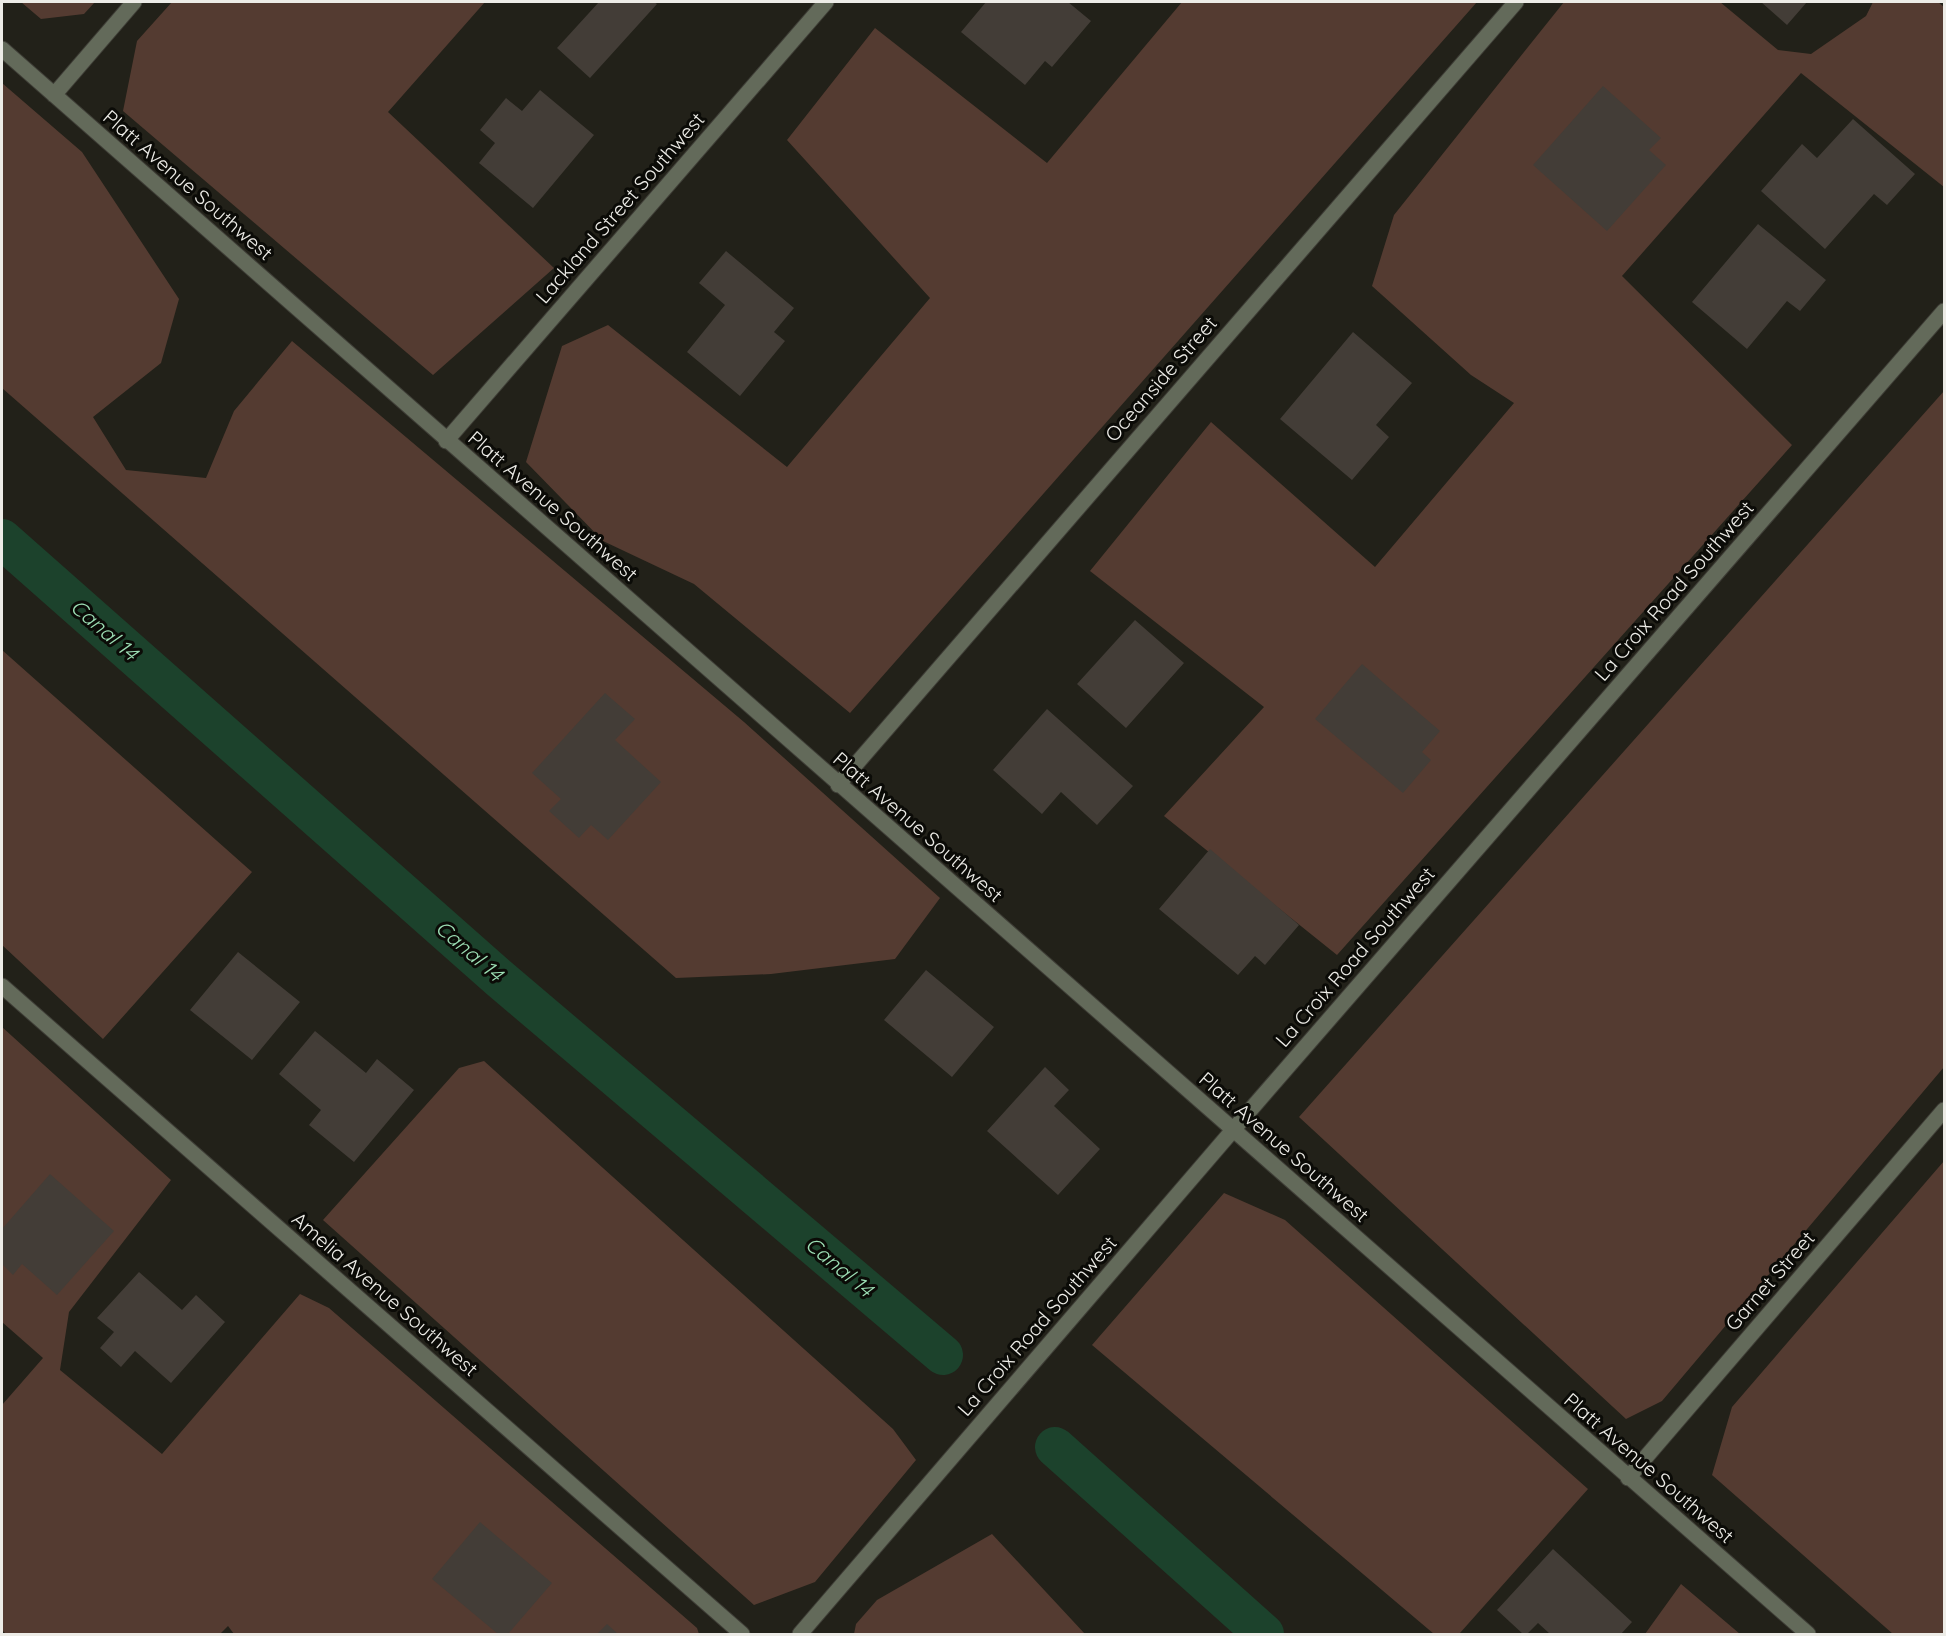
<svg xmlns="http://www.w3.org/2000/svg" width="1946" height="1636" viewBox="0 0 1946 1636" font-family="Quicksand,sans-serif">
<rect width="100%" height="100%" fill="#222119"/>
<path fill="#543b31" d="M21 2H95L84 14 41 19Z
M172 2H485L388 112 554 268 433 375 123 111 137 41Z
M1182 2H1477L850 713 694 584 603 541 526 462 562 346 608 325 787 467 930 298 787 140 875 28 1047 163Z
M1564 2H1720L1778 50 1811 54 1866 16 1873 2H1938L1944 7V187L1801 73 1622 276 1792 445 1337 955 1164 816 1264 707 1090 571 1211 422 1375 567 1514 403 1471 375 1372 286 1394 215Z
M2 83 82 152 179 299 161 363 93 417 126 470 206 478 234 411 292 341 744 722 940 898 895 959 771 974 676 978 2 388Z
M1944 391V1067L1662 1401 1626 1419 1299 1117Z
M2 650 252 872 103 1039 2 945Z
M2 1027 171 1180 69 1312 60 1370 162 1454 300 1294 329 1308 697 1628 699 1634H234L228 1626 220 1634H6L2 1630V1405L43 1358 2 1322Z
M484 1061 893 1429 916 1460 815 1582 754 1605 323 1220 459 1068Z
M1944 1161V1634H1893L1712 1475 1732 1407Z
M1224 1193 1285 1220 1588 1489 1460 1633 1461 1634H1434L1092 1345Z
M992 1534 1085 1634H854L856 1624 877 1600Z
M1681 1584 1740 1634H1645Z"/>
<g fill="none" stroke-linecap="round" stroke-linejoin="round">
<path stroke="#1c422c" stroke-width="40" d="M2 539 500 979 943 1355
M1055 1447 1264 1634"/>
</g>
<path fill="#433d37" d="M599 2H654L657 4 590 78 557 48Z
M986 2H1068L1091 21 1052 67 1045 61 1025 85 961 32Z
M1761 2H1807L1787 25Z
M1603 86 1661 138 1649 150 1666 165 1607 231 1533 165Z
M540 90 594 135 533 208 479 163 495 143 480 130 506 98 522 111Z
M1853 119 1915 174 1887 205 1874 194 1825 249 1761 191 1802 144 1817 158Z
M1758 224 1826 280 1800 311 1787 301 1747 349 1692 302Z
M726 251 794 308 774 332 785 341 740 396 687 352 725 305 699 283Z
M1353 332 1412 383 1376 425 1389 437 1352 480 1280 419Z
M1135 620 1184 663 1126 728 1077 684Z
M1362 664 1440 731 1422 752 1431 760 1403 793 1315 719Z
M605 693 635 719 615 740 661 782 608 840 591 825 579 838 549 811 561 799 532 773Z
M1047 709 1133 786 1097 825 1061 792 1042 814 993 770Z
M1210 849 1299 925 1265 965 1255 956 1238 975 1159 909Z
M238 952 300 1002 252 1060 190 1010Z
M926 970 994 1027 952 1077 884 1020Z
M315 1031 366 1073 377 1059 414 1090 354 1162 309 1125 321 1110 279 1074Z
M1045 1067 1069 1090 1054 1106 1100 1149 1058 1195 987 1131Z
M50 1174 114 1231 57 1295 22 1264 13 1275 2 1264V1229Z
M139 1272 182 1310 196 1295 225 1322 171 1383 135 1351 121 1367 100 1348 114 1332 97 1318Z
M480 1522 552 1583 508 1634H498L432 1579Z
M1553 1549 1632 1622 1621 1634H1550L1538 1623 1527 1634H1523L1497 1610Z
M607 1624 618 1634H597Z"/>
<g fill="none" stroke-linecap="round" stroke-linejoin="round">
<g stroke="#3e3d36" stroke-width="17">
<path id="minor" d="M2 49 1808 1634
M54 95 134 2
M446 441 826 2
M838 785 1516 2
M2 986 742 1634
M1628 1478 1944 1110
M800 1634 1233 1130 1944 311"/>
</g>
<use href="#minor" stroke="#636a5a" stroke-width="15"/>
</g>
<g text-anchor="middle" stroke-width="6" stroke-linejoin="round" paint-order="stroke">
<g font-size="20" fill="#edece7" stroke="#0b0b07">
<text transform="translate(188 185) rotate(41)" y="7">Platt Avenue Southwest</text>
<text transform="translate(620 208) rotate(-49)" y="7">Lackland Street Southwest</text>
<text transform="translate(1161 379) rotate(-49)" y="7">Oceanside Street</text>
<text transform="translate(553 506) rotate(41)" y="7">Platt Avenue Southwest</text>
<text transform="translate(1674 591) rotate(-49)" y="7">La Croix Road Southwest</text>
<text transform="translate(918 827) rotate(41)" y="7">Platt Avenue Southwest</text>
<text transform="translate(1355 957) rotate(-49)" y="7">La Croix Road Southwest</text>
<text transform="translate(1284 1147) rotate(41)" y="7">Platt Avenue Southwest</text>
<text transform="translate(1770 1281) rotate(-49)" y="7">Garnet Street</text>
<text transform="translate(385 1294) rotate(41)" y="7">Amelia Avenue Southwest</text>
<text transform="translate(1037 1326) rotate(-49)" y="7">La Croix Road Southwest</text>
<text transform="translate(1649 1468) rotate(41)" y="7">Platt Avenue Southwest</text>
</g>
<g font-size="21" font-style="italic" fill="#9cdeb4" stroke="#0b0b07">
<text transform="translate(104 630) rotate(41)" y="7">Canal 14</text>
<text transform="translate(469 951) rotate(41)" y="7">Canal 14</text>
<text transform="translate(839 1267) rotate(40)" y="7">Canal 14</text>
</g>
</g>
<rect width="1946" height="1636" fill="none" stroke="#edece7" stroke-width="6"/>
</svg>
